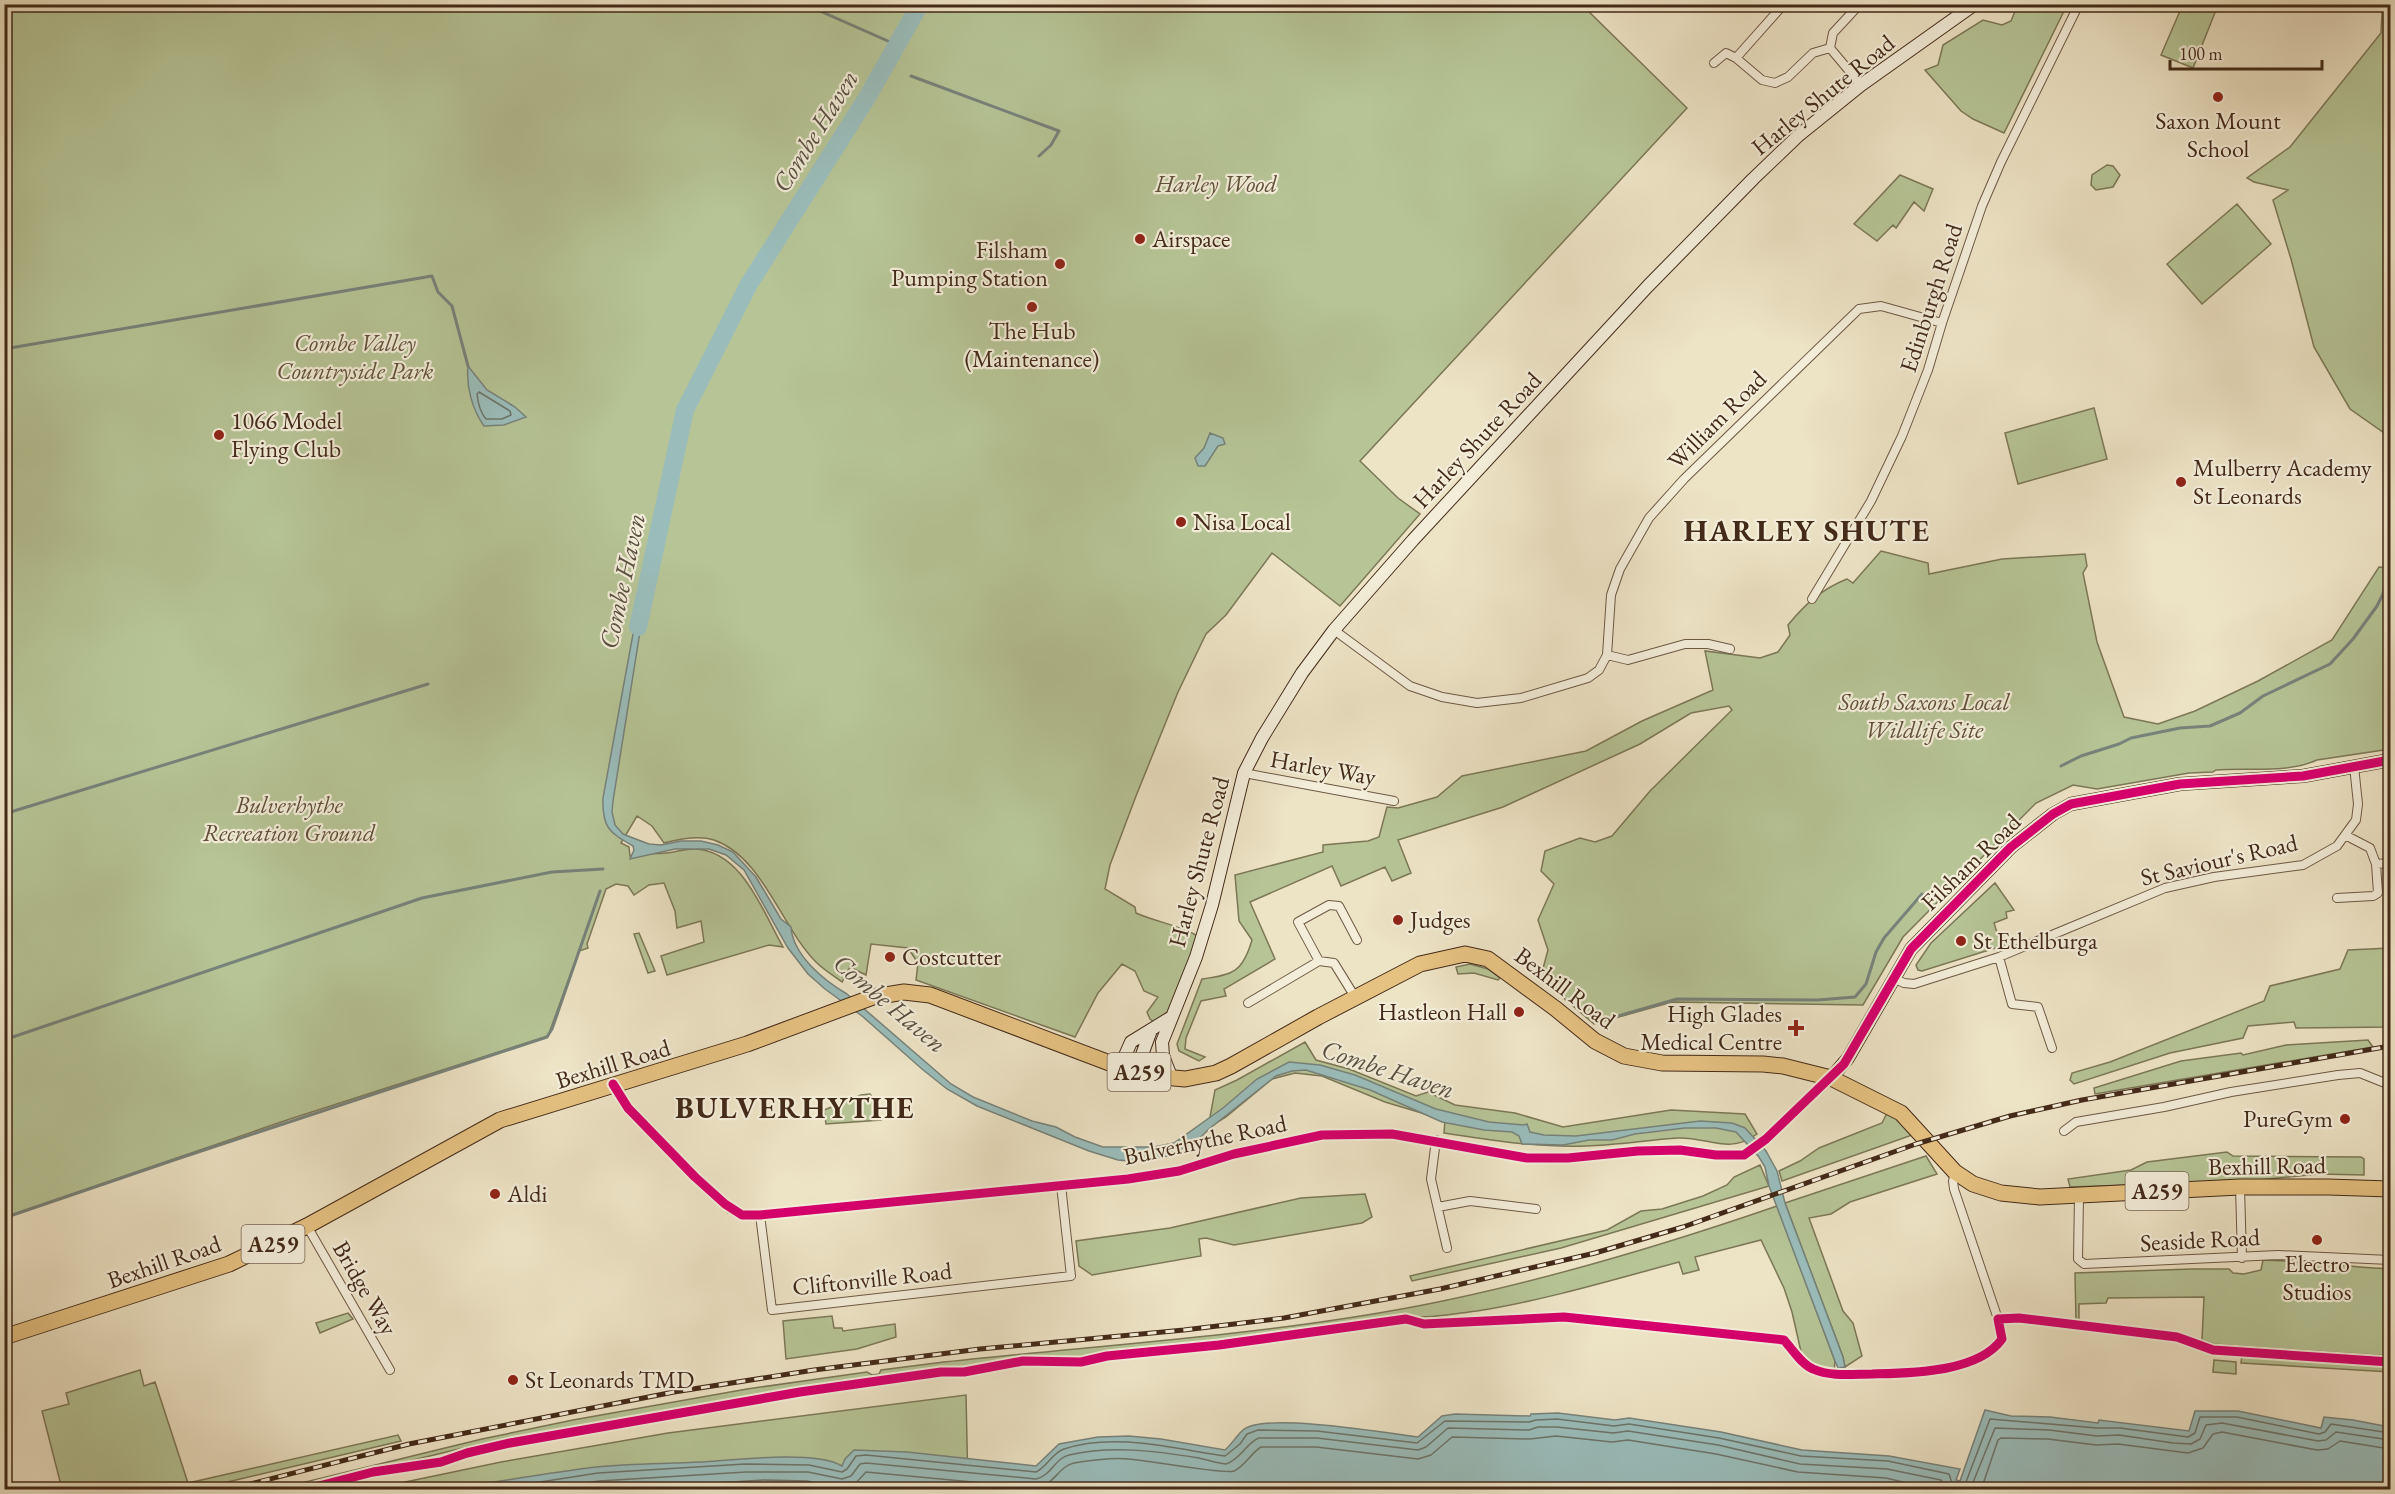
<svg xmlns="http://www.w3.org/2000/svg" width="2395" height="1494" viewBox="0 0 2395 1494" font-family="'EB Garamond',serif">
<rect width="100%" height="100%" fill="#ede3c5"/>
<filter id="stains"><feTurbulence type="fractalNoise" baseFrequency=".00333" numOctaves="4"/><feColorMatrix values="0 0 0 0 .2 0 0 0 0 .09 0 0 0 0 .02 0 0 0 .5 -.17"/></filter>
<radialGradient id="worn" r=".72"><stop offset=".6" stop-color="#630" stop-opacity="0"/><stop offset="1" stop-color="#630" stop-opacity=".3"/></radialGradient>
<path fill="#b6c496" stroke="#7c7757" stroke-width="1.5" d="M2018 4 2067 5 2004 133 1973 119 1961 111 1925 70 1938 65 1943 45 1983 20 2002 25 2011 21Z
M2183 4 2204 5 2216 10 2193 68 2161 55Z
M4 5H1582L1687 108 1360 461 1398 498 1420 514 1340 606 1272 553 1226 615 1206 634 1178 692 1136 796 1110 865 1105 889 1135 907 1136 913C1156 922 1179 925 1198 936L1175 1009 1154 1022 1150 1019 1147 1012 1158 997 1144 991 1135 971 1122 964 1098 993 1075 1037 916 980 918 963 908 948 871 944 866 975 850 967 842 982C834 976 824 970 816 962 781 927 763 857 714 840 699 835 679 839 664 843L652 826 637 816 621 843 629 847 630 856C644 852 652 855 666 853 675 852 685 849 694 849 742 850 763 912 783 947L769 945 667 975 661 956 704 942 701 921 677 928 675 911 664 883 649 885 634 895 628 886 616 884 606 889 587 944 588 948 579 951 548 1036 290 1119 5 1217Z
M2378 5H2390V437L2350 409 2314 347 2291 259 2273 200 2288 190 2254 182 2247 178 2290 147 2381 33 2382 13Z
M2107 165 2113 166 2120 175 2113 187 2096 190 2091 185 2092 175Z
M1900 175 1933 189 1924 211 1914 202 1896 228 1893 225 1877 241 1854 224Z
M2237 204 2271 244 2202 304 2167 264Z
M2094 408 2107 459 2018 484 2005 433Z
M1881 551 1928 563 1929 574 2002 559 2085 554 2087 566 2083 573 2097 642 2124 717 2158 724 2195 711 2258 681 2332 640 2379 567 2390 568V749L2317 760C2286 774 2248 767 2216 770L2213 772 2189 773 2097 789 2073 785 2036 803 1903 937 1863 1005 1672 1002 1594 1024 1553 989 1556 978 1542 972 1548 950 1538 920 1554 884 1541 871 1545 851 1580 838 1595 842 1612 836 1650 791 1732 710 1729 706 1691 713 1640 744 1503 807 1398 840 1411 873 1392 881 1385 867 1341 886 1332 866 1250 902 1275 959 1224 989 1226 996 1201 1001 1186 1038 1185 1049 1205 1057 1199 1061 1179 1051 1177 1044 1202 979C1234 975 1243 971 1252 940L1239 921 1235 875 1323 852V845L1368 841 1379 837 1387 807 1398 808 1437 797 1462 776 1586 751 1642 721 1713 690 1705 651 1760 658 1778 652 1790 635 1788 625C1805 604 1822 589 1847 579L1853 583Z
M1995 883 2014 910 2006 912 2007 918 1994 923 1998 936H2001L2005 945 1922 971 1918 970 1916 965 1931 943Z
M639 933 655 971 648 973 634 934Z
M2390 948V1027L2296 1028 2294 1022 2248 1026 2243 1038 2170 1053 2074 1084 2070 1080 2072 1073 2110 1062 2264 1001 2270 986 2340 969 2348 950Z
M1470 964 1488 969 1500 978 1498 980 1474 973 1458 974 1456 967Z
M2368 1040 2373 1047 2095 1094 2094 1088 2181 1061 2241 1053 2243 1055 2286 1045Z
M1305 1042 1316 1060 1349 1069 1416 1096 1428 1092 1455 1105 1515 1113 1563 1127 1671 1110 1745 1114 1757 1134C1729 1155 1709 1137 1678 1138 1647 1140 1617 1145 1586 1146 1539 1148 1491 1140 1444 1133L1445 1120 1385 1102 1322 1076 1295 1073 1272 1079 1226 1117 1208 1128 1215 1090 1237 1080Z
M870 1094 877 1105 881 1120 826 1124 824 1110 861 1095Z
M1888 1111 1915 1134 1782 1181 1779 1171 1800 1161 1819 1148 1882 1123Z
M2227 1152 2233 1156 2361 1157 2364 1159V1175L2319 1174 2249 1181 2070 1187 2068 1179 2131 1170 2147 1162Z
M1926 1156 1937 1174 1850 1202 1831 1214 1809 1218 1843 1311 1853 1323 1862 1356 1845 1367 1843 1357 1785 1203Z
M1760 1165 1769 1186 1561 1248 1412 1281 1410 1276 1607 1230 1641 1211 1662 1209 1703 1196 1727 1185 1734 1177Z
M1365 1194 1372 1217 1362 1223 1234 1245 1206 1238 1199 1239 1201 1256 1092 1275 1079 1266 1076 1241 1170 1228 1301 1198Z
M1777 1206 1835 1361 1834 1372 1823 1371 1802 1356 1792 1312 1784 1288 1761 1240 1695 1257 1699 1270 1683 1274 1679 1262C1612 1280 1546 1300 1477 1311 1452 1314 1429 1319 1403 1316L1245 1337 1102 1353 1079 1360 1059 1356 978 1364 965 1368H940L777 1392 459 1449 292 1489 273 1490 482 1439 573 1420 747 1389 867 1372 872 1375 879 1374 881 1370 936 1363C1098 1345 1263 1336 1423 1305 1544 1281 1661 1246 1777 1206Z
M2263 1260C2306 1261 2348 1267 2390 1269V1356L2238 1346 2214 1344 2202 1340 2204 1297 2108 1298 2106 1303 2079 1304V1320L2076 1321 2075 1273 2192 1269H2229L2233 1273 2244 1274 2261 1270Z
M348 1313 353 1319 320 1333 316 1323Z
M832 1316 834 1328H842L843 1331 895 1324 896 1337 857 1349 786 1359 783 1321Z
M2242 1355 2390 1366V1372L2241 1363Z
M2214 1360 2236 1362V1374L2213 1372Z
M140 1370 144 1386 155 1382 188 1483 398 1435 401 1441 198 1489H62L42 1411 69 1404 66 1393Z
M966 1395 968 1489 367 1490 501 1462 668 1433Z"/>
<path fill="#9abdbb" stroke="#77827a" stroke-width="1.5" d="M468 366 487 390 515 407 526 417 504 425 484 426C472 409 466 386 468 366Z
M1210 433 1223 438 1225 444 1218 446 1205 466H1198L1195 458 1204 448Z
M641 604 642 619 613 801 612 812 615 825 623 834 633 838 649 844 661 845 681 841H701L718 845 733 852 756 877 781 919 791 927C793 955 823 980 847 994L951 1084 973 1097 1032 1121 1056 1127 1075 1137 1103 1147H1154L1174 1143 1223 1108 1257 1079 1289 1062 1320 1065 1355 1075 1436 1109 1489 1122 1524 1125 1527 1124 1530 1132 1544 1135 1576 1136 1700 1121 1732 1123 1745 1128 1766 1151 1777 1171 1785 1203 1843 1357 1845 1367 1838 1368 1835 1361 1769 1186 1765 1167 1759 1157 1736 1132 1716 1128H1685L1635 1134 1612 1140H1589L1563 1145 1522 1144 1519 1136 1512 1132 1484 1130 1442 1122 1370 1090 1306 1070 1292 1071 1276 1076 1209 1129 1196 1142 1167 1156 1129 1161 1118 1160 1089 1151 977 1106 947 1089 922 1069 862 1016 825 989 808 974 788 948 744 870 726 855 709 849H675L630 859 634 850 633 846C609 832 602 828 603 798L633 634Z
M1985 1410 2011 1416 2050 1417 2098 1423 2099 1420 2189 1431 2195 1411H2238L2321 1428 2324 1417 2353 1420 2390 1427V1489H447C497 1482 547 1473 596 1467 631 1463 666 1464 701 1462 733 1460 816 1450 842 1466L845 1459 854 1450 907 1452 1036 1466 1059 1444 1098 1437 1129 1436 1161 1439 1225 1450C1232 1444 1237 1435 1243 1430 1263 1412 1388 1433 1418 1437L1442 1416 1455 1414 1530 1416 1531 1414 1558 1413 1615 1420 1629 1418 1721 1432 1802 1450 1889 1456 1960 1469 1956 1480 1960 1481Z"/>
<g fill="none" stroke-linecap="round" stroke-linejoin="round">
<path stroke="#6e746a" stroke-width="1.5" d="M479 392 510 411 511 415 502 419H486C480 412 478 404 477 394Z
M488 1490 598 1473 745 1464 809 1465 842 1472 847 1469 856 1456 866 1455 1036 1472C1047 1467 1052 1453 1064 1449 1114 1432 1175 1449 1225 1456L1240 1444 1247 1434 1258 1430 1317 1431 1417 1443 1445 1421 1529 1422 1536 1420 1557 1419 1614 1426 1629 1424 1719 1438 1801 1456 1888 1461 1949 1474 1952 1483 1959 1487 1966 1482 1990 1419 2097 1428H2120L2188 1437 2195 1433 2200 1417H2237L2319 1434 2325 1432 2331 1424 2390 1433
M538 1490 599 1481 746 1472H808L842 1479 851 1476 860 1464 866 1463 1036 1479C1051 1476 1055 1458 1069 1455 1112 1445 1156 1451 1199 1458 1208 1460 1217 1463 1226 1464 1241 1459 1246 1443 1259 1438H1317L1418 1450 1426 1447 1448 1428 1529 1430 1538 1427H1557L1613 1433 1628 1431 1718 1445 1800 1464 1887 1469 1941 1480 1947 1490
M600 1490 764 1480 807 1481 842 1488 855 1484 866 1472 1037 1488C1054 1485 1059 1466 1074 1463 1092 1460 1111 1457 1129 1459 1147 1460 1225 1475 1234 1471 1245 1466 1251 1453 1261 1447H1316L1418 1459 1431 1455 1452 1437 1530 1439 1556 1436 1612 1442 1628 1440 1716 1454 1798 1472 1886 1478 1936 1490
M1970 1490 1995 1428 2049 1430 2097 1436 2119 1435 2173 1443 2191 1444 2200 1439 2206 1425 2222 1423 2318 1441 2326 1440 2336 1432 2390 1440
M1981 1490 1998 1440 2001 1438 2048 1439 2096 1445 2118 1444 2188 1453 2203 1448 2213 1434 2222 1432 2317 1450 2328 1449 2340 1441 2390 1449"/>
<path stroke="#77827a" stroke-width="3" d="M804 4 897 45
M911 76 1059 131 1051 145 1039 156
M4 349 432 276 438 292 452 306 468 366
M2061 766 2081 756 2119 744 2131 738 2180 728 2210 726 2240 713 2263 696 2330 664 2353 639 2377 606 2383 594 2385 583 2390 578
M4 814 428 684
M1597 1022 1677 999 1818 1000 1855 997 1866 984 1876 952 1884 938 1922 894
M4 1040 422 898 552 872 603 869
M4 1218 174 1160 547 1037 552 1029 600 891"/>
<path stroke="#9abdbb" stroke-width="18" d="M638 627 685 410 749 284 868 96 920 4"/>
<g stroke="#6e5843" stroke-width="10">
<path id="street" d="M1830 48 1861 85
M1736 58 1762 80 1775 83 1788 77 1813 53 1830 48 1833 33 1860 4
M1714 63 1726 53 1736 58 1784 4
M1812 599 1871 501 1902 436 1928 370 1942 323 1982 206 2001 162 2079 4
M1334 630 1410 686 1442 697 1477 703 1521 698 1588 678 1599 670 1607 655 1628 660 1685 644H1708L1730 649
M1607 655 1611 595 1620 569 1649 518 1684 479 1859 309 1881 306 1942 323
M1244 773 1394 801
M2345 835 2370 848 2376 864 2390 863
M2337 898 2373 896 2378 893 2376 864
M1999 957 2012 1004 2038 1007 2052 1048
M1319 961 1298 922 1329 905 1339 906 1357 940
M1893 978 1904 983 1914 984 1999 957 2165 888 2214 877 2303 865 2337 846 2356 820 2358 804 2354 766
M1248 1003 1319 961 1334 963 1355 997
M613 1085 628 1108 695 1177 730 1209 742 1215H760L1128 1179 1179 1171 1234 1154 1322 1135 1392 1134 1527 1158H1568L1638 1151 1680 1150 1716 1155H1744L1766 1139 1831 1078
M2064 1131 2076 1122 2164 1107 2231 1092 2338 1075 2360 1073 2390 1085
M1436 1140 1431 1179 1447 1248
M1955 1172 1953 1181 1954 1189 1998 1319
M2240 1187 2242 1258
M2079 1195 2078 1259 2084 1264 2278 1255 2390 1260
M1438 1207 1470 1201 1536 1209
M760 1215 772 1310 1071 1276 1061 1185
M307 1226 390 1370"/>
</g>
<g stroke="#432a18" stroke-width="14">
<path id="secondary" d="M1120 1067 1131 1042 1170 1018
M1136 1071 1150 1033
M1831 1078 1848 1058 1911 949 2011 847 2053 814 2071 804 2180 784 2303 776 2390 760
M1172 1079 1163 1056 1162 1042 1196 957 1212 905 1244 773 1262 738 1302 673 1334 630 1413 540 1648 286 1753 179 1799 135 1861 85 1975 4"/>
</g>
<g stroke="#432a18" stroke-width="17">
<path id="highway" d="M4 1337 229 1264 307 1226 500 1120 747 1044 873 997 904 992 930 995 1120 1067 1153 1076 1185 1079 1216 1073 1231 1066 1318 1017 1420 964 1465 954 1488 959 1556 1009 1595 1041 1624 1056 1662 1063 1763 1064 1783 1066 1831 1078 1901 1113 1955 1172 1973 1184 2001 1193 2040 1197 2240 1187H2328L2390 1189"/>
</g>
<use href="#street" stroke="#f3edd9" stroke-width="8"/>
<use href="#secondary" stroke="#f3edd9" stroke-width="12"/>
<use href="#highway" stroke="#e6c282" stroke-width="15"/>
<g stroke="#432a18" stroke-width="5">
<path id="rail" d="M226 1490 409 1444 674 1392 814 1370 980 1349 1184 1330 1284 1318 1440 1289 1595 1253 1683 1227 1916 1144 2010 1116 2082 1100 2390 1046"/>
</g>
<use href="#rail" stroke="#f3edd9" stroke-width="3" stroke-dasharray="9" stroke-linecap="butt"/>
<g stroke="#f3edd9" stroke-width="13">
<path id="cycleway" d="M613 1084 628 1108 695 1177 725 1204 742 1215H760L1128 1179 1179 1171 1234 1154 1322 1135 1392 1134 1527 1158H1568L1638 1151 1680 1150 1716 1155H1744L1766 1139 1844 1064 1911 949 2011 847 2053 814 2071 804 2180 784 2303 776 2390 760
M303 1490 373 1472 441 1462 467 1453 510 1443 800 1392 941 1372H964L1023 1361 1081 1362 1107 1356 1219 1345 1406 1319 1424 1324 1564 1317 1784 1340C1792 1349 1802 1365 1813 1369 1831 1377 1853 1374 1872 1374 1910 1373 1978 1373 2002 1339L1998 1319 2019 1318 2177 1337 2213 1350 2390 1362"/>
</g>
<use href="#cycleway" stroke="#d6006c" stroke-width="9"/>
</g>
<g fill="#8f2418" stroke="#f3edd9" stroke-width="2">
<circle cx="2218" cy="97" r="6"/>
<circle cx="1140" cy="239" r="6"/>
<circle cx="1060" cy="264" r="6"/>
<circle cx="1032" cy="307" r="6"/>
<circle cx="219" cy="435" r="6"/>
<circle cx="2181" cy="482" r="6"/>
<circle cx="1181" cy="522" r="6"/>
<circle cx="1398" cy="920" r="6"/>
<circle cx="1961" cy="941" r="6"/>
<circle cx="890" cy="957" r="6"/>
<circle cx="1519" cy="1012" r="6"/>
<path d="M1793 1019h6v6h6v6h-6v6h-6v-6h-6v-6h6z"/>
<circle cx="2345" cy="1119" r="6"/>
<circle cx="495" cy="1194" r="6"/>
<circle cx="2317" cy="1240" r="6"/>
<circle cx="513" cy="1380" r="6"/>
</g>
<g text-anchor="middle" stroke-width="4.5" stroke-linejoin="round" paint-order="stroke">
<g fill="#f3edd9" stroke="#786452" stroke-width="1.5">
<rect x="1107.5" y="1053" width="63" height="38" rx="4.5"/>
<rect x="2125.5" y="1172" width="63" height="38" rx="4.5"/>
<rect x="241.5" y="1225" width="63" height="38" rx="4.5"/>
</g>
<g font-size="22" font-weight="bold" fill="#432a18">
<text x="1139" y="1080">A259</text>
<text x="2157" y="1199">A259</text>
<text x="273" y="1252">A259</text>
</g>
<g font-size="24" fill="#432a18" stroke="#f3edd9">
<text transform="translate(1823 95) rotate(-39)" y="8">Harley Shute Road</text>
<text transform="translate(1931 298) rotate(-72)" y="8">Edinburgh Road</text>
<text transform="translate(1717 420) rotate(-45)" y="8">William Road</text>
<text transform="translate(1477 440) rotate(-47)" y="8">Harley Shute Road</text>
<text transform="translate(1323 768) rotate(10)" y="8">Harley Way</text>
<text transform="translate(2219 860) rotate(-13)" y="8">St Saviour's Road</text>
<text transform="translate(1199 862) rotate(-75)" y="8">Harley Shute Road</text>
<text transform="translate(1971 862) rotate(-44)" y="8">Filsham Road</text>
<text transform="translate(1565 988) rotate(37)" y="8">Bexhill Road</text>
<text transform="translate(613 1064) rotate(-17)" y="8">Bexhill Road</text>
<text transform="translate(1205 1140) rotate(-12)" y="8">Bulverhythe Road</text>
<text transform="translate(2267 1166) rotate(-1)" y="8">Bexhill Road</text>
<text transform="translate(2200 1240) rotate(-3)" y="8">Seaside Road</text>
<text transform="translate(164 1262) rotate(-19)" y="8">Bexhill Road</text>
<text transform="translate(872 1279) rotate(-6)" y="8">Cliftonville Road</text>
<text transform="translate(365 1288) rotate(60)" y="8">Bridge Way</text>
</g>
<g font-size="24" fill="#432a18" stroke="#f3edd9" text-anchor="start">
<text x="2218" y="129" text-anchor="middle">Saxon Mount<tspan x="2218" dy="28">School</tspan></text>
<text x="1152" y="247">Airspace</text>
<text x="1048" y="258" text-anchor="end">Filsham<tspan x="1048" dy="28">Pumping Station</tspan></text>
<text x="1032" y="339" text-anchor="middle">The Hub<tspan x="1032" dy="28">(Maintenance)</tspan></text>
<text x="231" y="429">1066 Model<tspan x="231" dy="28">Flying Club</tspan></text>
<text x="2193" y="476">Mulberry Academy<tspan x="2193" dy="28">St Leonards</tspan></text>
<text x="1193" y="530">Nisa Local</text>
<text x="1410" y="928">Judges</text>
<text x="1973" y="949">St Ethelburga</text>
<text x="902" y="965">Costcutter</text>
<text x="1507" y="1020" text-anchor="end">Hastleon Hall</text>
<text x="1782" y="1022" text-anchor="end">High Glades<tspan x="1782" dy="28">Medical Centre</tspan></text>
<text x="2333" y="1127" text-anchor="end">PureGym</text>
<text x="507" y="1202">Aldi</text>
<text x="2317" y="1272" text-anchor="middle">Electro<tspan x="2317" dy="28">Studios</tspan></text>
<text x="525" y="1388">St Leonards TMD</text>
</g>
<g font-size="24" font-style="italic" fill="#605038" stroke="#f3edd9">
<text x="1216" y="192">Harley Wood</text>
<text x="355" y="351">Combe Valley<tspan x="355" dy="28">Countryside Park</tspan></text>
<text x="1924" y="710">South Saxons Local<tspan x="1924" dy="28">Wildlife Site</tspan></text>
<text x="289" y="813">Bulverhythe<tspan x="289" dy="28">Recreation Ground</tspan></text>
</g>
<g font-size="26" font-style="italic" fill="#594f41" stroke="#f3edd9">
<text transform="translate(815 131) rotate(-58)" y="9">Combe Haven</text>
<text transform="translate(622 581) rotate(-78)" y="9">Combe Haven</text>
<text transform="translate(890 1003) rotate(40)" y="9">Combe Haven</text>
<text transform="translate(1388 1069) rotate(18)" y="9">Combe Haven</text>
</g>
<g font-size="30" font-weight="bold" letter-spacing="1.5" fill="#432a18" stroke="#f3edd9">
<text x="1807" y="541">HARLEY SHUTE</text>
<text x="795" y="1118">BULVERHYTHE</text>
</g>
</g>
<rect width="2395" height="1494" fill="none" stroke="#ede3c5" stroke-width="24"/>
<rect x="6" y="6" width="2383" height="1482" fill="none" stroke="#432a18" stroke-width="3"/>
<rect x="12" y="12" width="2371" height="1470" fill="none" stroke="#432a18" stroke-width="1.5"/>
<path d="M2170 60v9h152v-9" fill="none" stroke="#432a18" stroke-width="3"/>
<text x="2179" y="60" font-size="18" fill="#432a18" stroke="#f3edd9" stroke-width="4.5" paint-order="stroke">100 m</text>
<rect width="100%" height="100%" filter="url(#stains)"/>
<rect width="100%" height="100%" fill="url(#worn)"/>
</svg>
